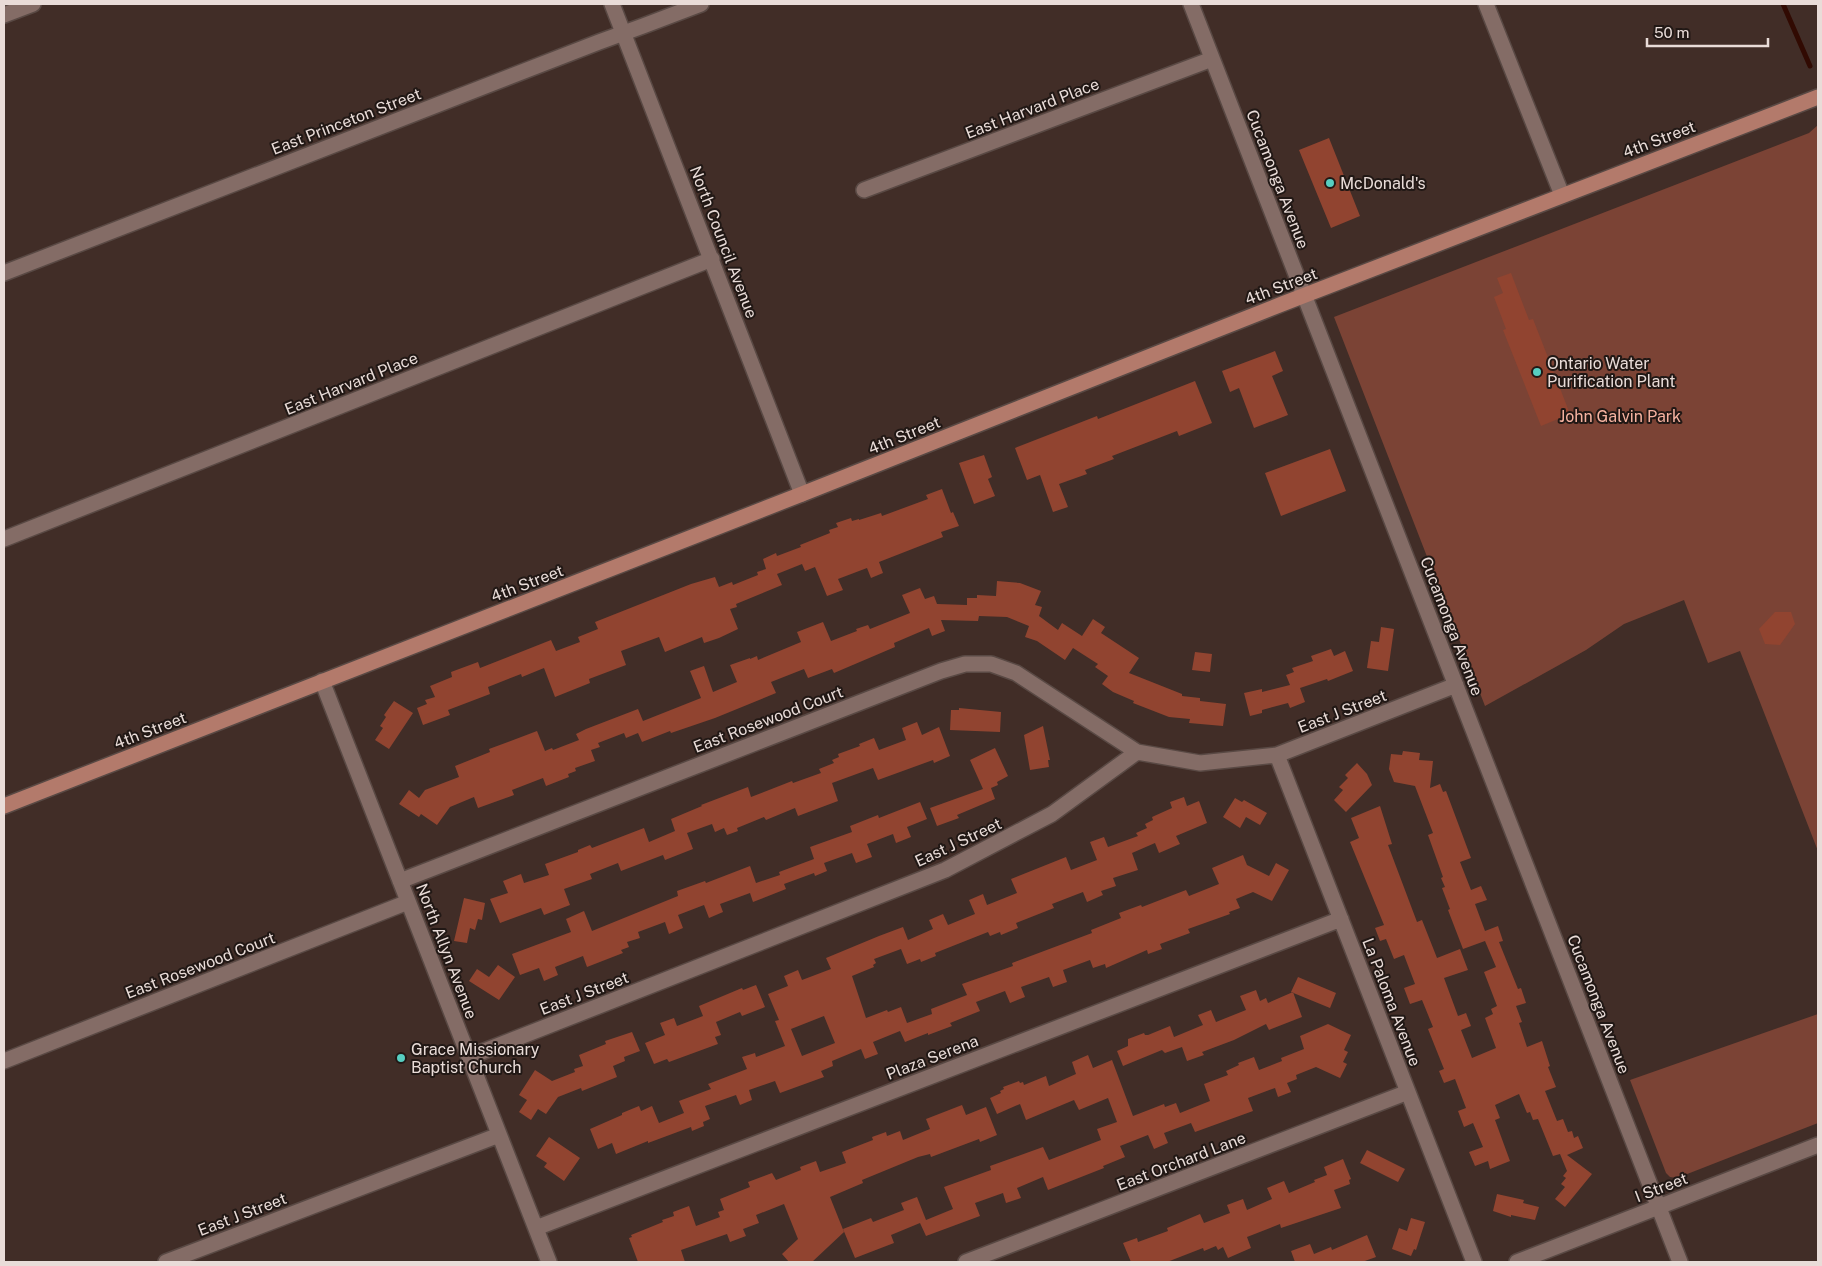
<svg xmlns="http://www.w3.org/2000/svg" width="1822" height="1266" viewBox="0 0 1822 1266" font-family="'Public Sans',sans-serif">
<rect width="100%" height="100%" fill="#412d27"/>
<path fill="#7b4335" d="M1818 125V851L1740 651 1708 663 1684 600 1624 624 1586 650 1485 706 1334 317 1809 133Z
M1818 1014V1123L1677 1178 1670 1177 1666 1173 1630 1080Z"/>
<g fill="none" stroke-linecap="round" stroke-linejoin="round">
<path stroke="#310a02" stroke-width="5" d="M1783 4 1810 66"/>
</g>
<path fill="#914430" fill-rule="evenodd" d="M1329 138 1360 216 1331 228 1299 150Z
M1511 273 1529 320 1533 319 1570 414 1541 426 1503 330 1506 329 1494 297 1503 293 1497 278Z
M1275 351 1283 371 1272 376 1288 415 1254 428 1239 388 1230 392 1222 371Z
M1195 381 1212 423 1179 436 1177 431 1112 456 1114 459 1085 470 1087 474 1059 484 1068 507 1053 512 1040 475 1027 480 1015 448 1097 416 1098 419Z
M1330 449 1346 491 1281 516 1265 473Z
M984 455 992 477 988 479 995 496 974 504 959 463Z
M942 489 951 513 953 512 959 526 941 532 943 537 879 562 883 573 871 578 867 568 838 579 843 590 827 596 815 567 805 571 802 564 777 574 782 585 736 604 737 607 730 609 738 629 719 638 704 643 702 637 665 652 659 637 621 651 626 665 589 679 590 683 555 697 544 668 522 677 521 674 488 687 490 694 448 710 450 715 423 725 417 708 427 704 425 700 435 697 430 686 452 677 451 672 478 662 480 668 551 640 556 651 580 642 578 637 598 629 595 622 691 584 715 577 719 587 732 582 733 585 758 575 757 572 766 569 763 559 776 553 777 556 801 547 800 545 830 533 829 530 838 527 836 523 851 518 852 521 859 519V520L881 513 882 516 928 499 926 495Z
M997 581 1020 583 1041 591 1035 605 1042 607 1039 616 1058 630 1062 623 1082 636 1093 619 1105 627 1101 633 1139 658 1129 673 1182 694V696L1200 698V701L1226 704 1223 726 1189 723 1190 719 1169 717 1133 703 1134 701 1113 692 1102 684 1108 676 1095 667 1098 664 1073 648 1065 660 1037 641 1025 637 1029 626 1007 617 979 616 978 621 941 620 945 631 932 636 929 628 894 643 895 647 834 673 832 669 808 678 804 669 771 682 776 693 715 718 671 733 670 731 642 742 638 733 626 738 624 733 598 743 600 747 591 750 595 761 575 768 576 771 568 774 569 777 546 786 543 778 512 790 514 795 478 808 474 797 450 807 437 825 421 814 419 817 399 804 409 790 419 798 425 790 459 777 455 766 490 752 489 749 537 731 545 751 552 748 553 750 579 740 576 734 586 729 638 709 643 721 701 698 690 671 704 666 713 692 737 682 730 665 750 658V659L757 656 758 660 801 642 797 632 823 622 831 641 857 631 856 629 868 625 870 629 910 613 902 595 920 588 925 599 934 596 937 604 967 605V598H977V595L996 596Z
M1775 612H1791L1795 624 1780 645 1765 644 1759 629Z
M1381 627 1394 629 1388 671 1367 668 1371 641 1379 642Z
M1331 649 1334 656 1345 651 1353 671 1328 681 1327 679 1300 688 1305 702 1290 708 1288 703 1262 710V713L1250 716 1244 693 1262 689V692L1290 685 1286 675 1294 672 1292 668 1313 661 1311 656Z
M1195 652 1212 654 1210 672 1192 670Z
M394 701 413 713 389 749 375 740 383 728 380 726 386 717 384 715Z
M959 708 1001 712 1000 732 950 730 951 710H959Z
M917 722 922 735 939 727 950 756 934 763 933 760 878 780 873 768 832 783 838 801 798 816 795 808 766 820 764 817 737 828 738 831 727 835 724 828 715 832 712 824 687 833 693 849 665 860 663 855 621 871 618 863 590 874 592 879 564 889 570 905 544 915 541 908 500 923 490 899 508 893 503 881 521 874 524 883 549 875 545 864 578 852V850L590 845 592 848 644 828 649 842 675 831 671 819 702 806 701 805 748 787 751 797 792 781 793 783 821 773 819 769 834 763 832 760 839 757 838 754 860 746 859 744 874 738 879 750 906 740 902 728Z
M1043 726 1050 760H1048L1049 767 1030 770 1024 735Z
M995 748 1008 776 997 782 998 785 991 788 995 799 957 815 959 818 937 826 930 808 983 789 970 760Z
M1403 751 1420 753 1419 760 1433 761 1430 788 1440 784 1443 792 1446 791 1471 858 1460 862 1471 890 1481 886 1487 900 1475 904 1485 931 1498 926 1503 941 1499 942 1518 989 1521 988 1526 1003 1516 1006 1522 1022 1519 1023 1527 1047 1542 1041 1550 1066 1548 1067 1556 1087 1545 1091 1557 1121 1563 1119 1568 1132 1572 1131 1574 1138 1578 1136 1583 1148 1567 1155 1592 1174 1565 1207 1555 1199 1565 1187 1561 1184 1566 1178 1563 1176 1567 1171 1560 1154 1553 1156 1538 1119 1533 1120 1530 1112 1527 1113 1519 1094 1495 1105 1500 1118 1495 1120 1510 1161 1490 1169 1488 1161 1475 1166 1469 1152 1483 1147 1473 1123 1464 1127 1458 1111 1466 1108 1455 1079 1444 1083 1439 1071 1444 1069 1428 1029 1433 1027 1422 1000 1410 1004 1404 988 1415 984 1404 955 1394 959 1386 939 1380 941 1375 928 1384 925 1350 842 1359 838 1351 818 1380 806 1392 844 1388 845 1417 922 1422 920 1437 958 1460 949 1468 970 1444 978 1458 1016 1466 1013 1471 1026 1461 1030 1472 1058 1496 1048 1485 1018 1493 1014 1491 1009 1497 1006 1484 972 1496 967 1485 941 1463 949 1448 910 1450 909 1442 888 1445 887 1441 878 1443 877 1428 835 1433 833 1415 786 1394 782 1389 769 1391 754 1402 755Z
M1357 763 1367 774 1372 785 1346 812 1334 800 1343 790 1339 787 1348 778 1345 775Z
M1184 797 1187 806 1199 801 1207 823 1176 836 1180 844 1159 853 1155 843 1132 853 1138 870 1113 878 1116 886 1101 891 1103 895 1087 902 1083 892 1052 904 1054 908 1016 923 1018 928 1001 935 1000 932 990 936 988 932 935 953 936 956 921 962 920 959 907 964 901 949 874 959 876 963 873 965 874 967 852 976 866 1018 887 1010 888 1012 901 1007 907 1023 932 1014 931 1009 967 995 962 984 1013 966 1012 963 1092 933 1091 930 1121 918 1119 913 1141 905 1142 907 1186 890 1189 896 1219 884 1212 868 1243 855 1247 865 1269 876 1276 863 1289 870 1272 901 1253 892 1236 899 1240 908 1229 912 1230 914 1188 929 1190 933 1160 944 1162 949 1148 954 1147 950 1106 968 1105 964 1093 968 1090 960 1063 970 1067 982 1053 987 1049 977 1021 987 1025 997 1010 1003 1005 991 976 1002 980 1011 950 1023 952 1026 928 1035V1033L905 1042 900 1031 873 1042 878 1054 865 1059 861 1049 832 1061 833 1066 821 1071 824 1077 780 1093 775 1081 749 1090 752 1100 740 1105 736 1095 705 1106 710 1119 703 1122 704 1126 692 1131 691 1127 648 1143V1141L616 1154 612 1143 598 1149 590 1129 622 1115V1113L639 1106 641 1111 652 1106 659 1123 684 1113 679 1101 711 1089 708 1084 747 1069 742 1057 755 1053 756 1057 785 1046 775 1021 779 1020 768 994 788 986 784 976 798 970 802 980 831 969 826 958 879 936 903 927 908 940 933 929 929 920 943 914 948 925 975 914 969 900 983 894 987 905 1017 893 1011 879 1066 857 1071 870 1097 860 1090 842 1104 837 1108 847 1138 836 1136 833 1147 828 1145 824 1153 820 1152 817 1172 808 1170 802ZM824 1016 835 1043 802 1056 791 1029Z
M1235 798 1242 802 1244 800 1267 813 1260 825 1246 817 1240 828 1223 817Z
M920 802 927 819 907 827 911 837 896 843 893 834 867 844 872 857 856 863 852 853 824 863 827 871 815 876 814 873 784 884 786 889 753 902 750 893 720 904 723 912 709 918 704 905 678 915 683 928 669 934 665 922 638 932 640 938 627 942 629 947 621 950 623 953 587 967 583 956 555 967 558 975 544 981 539 968 520 975 512 954 571 932 566 919 584 911 592 931 678 896 677 891 705 881 706 883 750 866 756 883 780 875 779 872 814 859 810 847 852 832 850 826 878 815 879 818Z
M464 898 485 903 482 920 478 919 475 930 470 928 467 943 454 941Z
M498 965 515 977 499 1000 469 981 477 969 489 977Z
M1298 977 1336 993 1330 1008 1291 992Z
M756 985 765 1007 742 1016 740 1012 716 1022 721 1035 715 1037 718 1044 669 1062 667 1059 654 1064 645 1043 665 1035 660 1023 674 1018 677 1026 703 1016 699 1006 742 988 743 990Z
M1256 990 1260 1001 1266 998 1268 1003 1293 992 1302 1017 1269 1030 1266 1024 1234 1040 1202 1052 1204 1055 1187 1061 1182 1047 1165 1053 1162 1050 1123 1066 1117 1051 1128 1046V1039L1144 1033 1145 1035H1148L1170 1026 1174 1037 1203 1025 1198 1015 1211 1010 1216 1022 1246 1010 1240 996Z
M1328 1024 1351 1035 1344 1050 1348 1052 1343 1062 1347 1064 1340 1078 1316 1067 1296 1075 1297 1079 1287 1083 1291 1092 1278 1097 1275 1088 1248 1098 1253 1111 1195 1132 1191 1123 1164 1133 1168 1143 1154 1149 1148 1135 1120 1146 1125 1157 1103 1166 1104 1168 1048 1190 1043 1177 1017 1188 1021 1198 1006 1203 1003 1193 975 1203 980 1216 926 1236 920 1223 891 1235 894 1243 855 1258 843 1229 871 1218 873 1222 904 1210 901 1203 917 1197 926 1220 953 1209 944 1187 991 1170 990 1166 1043 1147 1049 1160 1101 1140 1097 1129 1117 1122 1108 1098 1079 1110 1074 1100 1026 1120 1020 1104 997 1114 990 1098 1001 1093 1000 1091 1004 1089 1003 1087 1019 1081 1020 1083 1023 1082 1024 1085 1046 1076 1049 1086 1076 1074 1072 1062 1088 1055 1093 1068 1112 1060 1133 1116 1164 1104 1165 1107 1176 1103 1180 1113 1210 1101 1204 1084 1228 1075 1226 1071 1239 1065 1238 1063 1254 1057 1259 1070 1282 1061 1281 1058 1304 1049 1300 1036Z
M632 1032 640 1051 624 1057 625 1061 613 1066 617 1077 582 1091 581 1088 558 1097 546 1114 538 1109 531 1120 519 1112 527 1100 519 1095 535 1070 552 1081 575 1072 574 1069 583 1066 579 1055 606 1044 605 1041Z
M962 1105 966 1115 986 1107 997 1135 980 1142 979 1139 931 1157 930 1154 918 1157 862 1180 863 1183 830 1197 844 1232 812 1262H789L782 1254 798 1239 784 1204 756 1215 759 1223 743 1229 746 1236 730 1242 727 1234 681 1250 685 1262H638L629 1238 632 1237 631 1235 663 1222 662 1220 674 1216 673 1212 689 1206 696 1226 720 1217 718 1212 724 1210 720 1199 750 1187 748 1182 772 1173 776 1180 801 1170 800 1167 816 1161 820 1172 846 1163 842 1152 873 1140 872 1137 886 1132 887 1136 900 1131 903 1140 930 1129 926 1119Z
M549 1137 580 1158 564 1181 544 1167 547 1163 536 1156Z
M1367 1150 1405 1169 1398 1182 1360 1163Z
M1343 1159 1351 1179 1349 1180 1350 1184 1334 1190 1341 1208 1281 1228 1280 1224 1247 1237 1251 1248 1228 1258 1223 1247 1218 1250 1216 1246 1204 1251 1203 1248 1167 1262H1131L1123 1243 1137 1238 1138 1242 1168 1231 1167 1228 1200 1214 1204 1223 1230 1213 1227 1205 1243 1199 1247 1210 1272 1199 1267 1188 1284 1181 1289 1193 1315 1182 1314 1180 1327 1175 1324 1167Z
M1497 1194 1524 1200 1523 1203 1539 1207 1535 1220 1511 1215V1217L1493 1211Z
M1411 1218 1425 1222 1416 1250 1414 1249 1411 1256 1392 1249 1399 1228 1407 1231Z
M1367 1235 1376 1257 1362 1262H1295L1291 1251 1310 1244 1314 1254 1331 1247 1332 1250Z"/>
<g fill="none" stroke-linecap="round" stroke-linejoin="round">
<g stroke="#594944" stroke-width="18">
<path id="minor" d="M612 4 802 494
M1191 4 1680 1262
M1486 4 1562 195
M4 15 33 4
M864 190 1212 59
M4 273 599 42 643 26 701 4
M4 539 712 259
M322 681 549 1262
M1277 755 1474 1262
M400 881 941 671 965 664H991L1016 673 1137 752
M469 1057 945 870 1052 814 1137 752 1200 763 1277 755 1456 685
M4 1061 408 902
M536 1228 1341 919
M166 1262 499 1135
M966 1262 1408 1092
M1517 1262 1818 1145"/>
</g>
<g stroke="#594944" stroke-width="18">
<path id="major" d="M4 806 802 494 1282 304 1818 97"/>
</g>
<use href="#minor" stroke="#846c66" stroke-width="15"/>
<use href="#major" stroke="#b37a6b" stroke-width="15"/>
</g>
<g fill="#57cec1" stroke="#211815" stroke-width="2">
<circle cx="1330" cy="183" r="5"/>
<circle cx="1537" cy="372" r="5"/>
<circle cx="401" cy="1058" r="5"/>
</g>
<g text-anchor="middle" stroke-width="4" stroke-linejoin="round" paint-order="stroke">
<g font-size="16" fill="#e9dcd8" stroke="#211815">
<text transform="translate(1032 108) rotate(-21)" y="6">East Harvard Place</text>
<text transform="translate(346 121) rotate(-21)" y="6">East Princeton Street</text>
<text transform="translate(1659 139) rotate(-21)" y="6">4th Street</text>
<text transform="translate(1278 179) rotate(69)" y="6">Cucamonga Avenue</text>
<text transform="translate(724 242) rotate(69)" y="6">North Council Avenue</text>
<text transform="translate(1281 286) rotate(-21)" y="6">4th Street</text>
<text transform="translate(351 383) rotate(-22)" y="6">East Harvard Place</text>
<text transform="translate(904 435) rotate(-22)" y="6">4th Street</text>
<text transform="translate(527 583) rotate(-21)" y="6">4th Street</text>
<text transform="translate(1452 626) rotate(69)" y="6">Cucamonga Avenue</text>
<text transform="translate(1342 711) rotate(-21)" y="6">East J Street</text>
<text transform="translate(768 719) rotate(-21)" y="6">East Rosewood Court</text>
<text transform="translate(150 730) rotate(-21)" y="6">4th Street</text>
<text transform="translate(958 842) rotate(-25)" y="6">East J Street</text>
<text transform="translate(447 951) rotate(69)" y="6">North Allyn Avenue</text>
<text transform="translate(200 965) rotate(-21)" y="6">East Rosewood Court</text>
<text transform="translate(584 993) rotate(-21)" y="6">East J Street</text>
<text transform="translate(1392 1002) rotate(69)" y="6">La Paloma Avenue</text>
<text transform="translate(1599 1004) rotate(69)" y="6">Cucamonga Avenue</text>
<text transform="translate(932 1057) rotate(-21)" y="6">Plaza Serena</text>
<text transform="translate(1181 1161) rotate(-21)" y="6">East Orchard Lane</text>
<text transform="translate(1661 1187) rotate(-21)" y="6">I Street</text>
<text transform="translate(242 1214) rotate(-21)" y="6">East J Street</text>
</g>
<g font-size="16" fill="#e9dcd8" stroke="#211815" text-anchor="start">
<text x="1340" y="189">McDonald's</text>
<text x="1547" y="369">Ontario Water<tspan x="1547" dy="18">Purification Plant</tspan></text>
<text x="411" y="1055">Grace Missionary<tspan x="411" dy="18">Baptist Church</tspan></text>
</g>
<g font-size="16" fill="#f7b3a1" stroke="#211815">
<text x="1620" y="422">John Galvin Park</text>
</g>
</g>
<rect width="1822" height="1266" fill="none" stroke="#e9dcd8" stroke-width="10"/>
<path d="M1647 38v8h121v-8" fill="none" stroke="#e9dcd8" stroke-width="2.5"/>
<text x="1654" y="38" font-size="15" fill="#e9dcd8" stroke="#211815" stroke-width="4" paint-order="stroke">50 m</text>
</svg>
